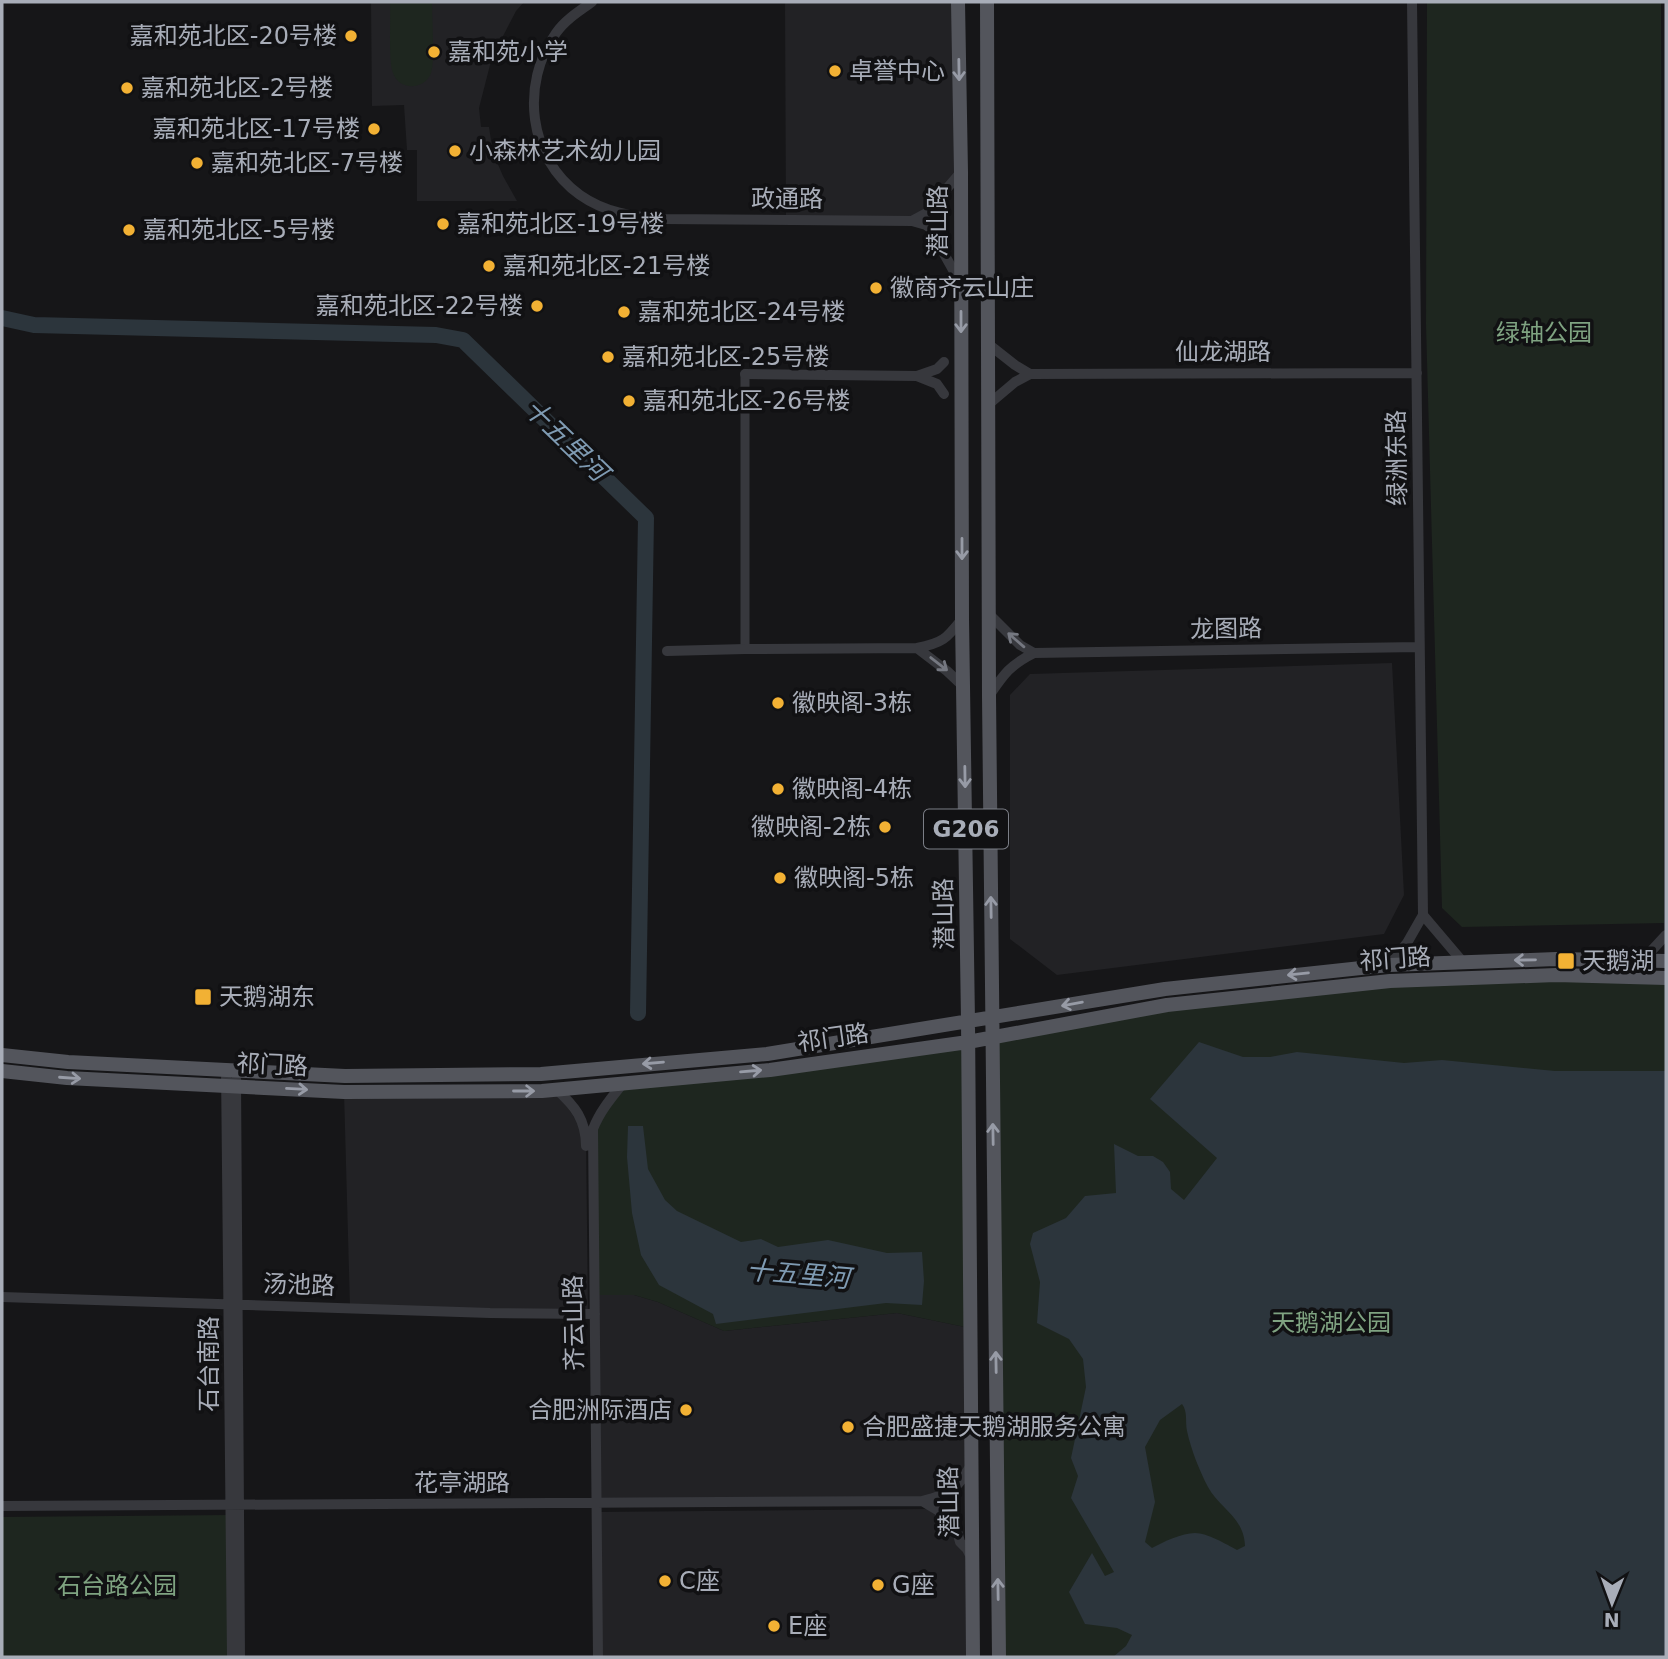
<svg xmlns="http://www.w3.org/2000/svg" width="1668" height="1659" viewBox="0 0 1668 1659" font-family="'DejaVu Sans','Noto Sans SC',sans-serif">
<rect width="100%" height="100%" fill="#161618"/>
<path fill="#222225" d="M371 2H524L516 11 502 38 490 65 479 108 481 127H489L493 153 503 176 517 201H417V150H407L404 105 372 106Z
M785 2H954L961 172 943 201 912 221 786 220Z
M1392 663 1404 895 1384 934 1057 975 1010 939V695L1030 674Z
M556 1089 586 1136 588 1314 350 1307 344 1092Z
M594 1295H634L658 1302 724 1331 897 1313 970 1328 972 1464 959 1485 922 1501 596 1503Z
M930 1509 949 1517 967 1549 973 1657H598L596 1512Z"/>
<path fill="#1e261f" d="M390 2H432C432 17 435 61 431 73 425 90 399 91 393 73 388 59 391 19 390 2Z
M1427 2H1661L1664 923 1462 927 1442 908 1426 324Z
M1666 978V1657H999L992 1037 1167 1005 1402 980Z
M968 1042 970 1328 897 1313 724 1331 658 1302 634 1295H594L597 1118 624 1082Z
M231 1515 232 1657H2V1517Z"/>
<path fill="#2c353c" fill-rule="evenodd" d="M1199 1042 1243 1057H1270L1297 1052 1404 1063 1442 1060 1555 1071H1666V1657H1113L1126 1646 1132 1635 1117 1628 1085 1624 1069 1592 1092 1553 1105 1576 1114 1572 1071 1498 1078 1476 1071 1458 1086 1387 1083 1359 1069 1339 1037 1323 1040 1282 1030 1244 1033 1233 1066 1218 1085 1196 1116 1193 1114 1144 1138 1156H1153L1163 1162 1170 1172 1171 1189 1184 1200 1217 1158 1150 1099ZM1182 1404C1188 1412 1185 1421 1187 1431 1191 1449 1199 1470 1208 1487 1220 1509 1244 1517 1245 1546L1237 1550C1226 1544 1207 1533 1195 1533 1182 1533 1163 1542 1152 1548L1145 1542 1155 1502 1145 1447 1160 1420Z
M628 1126H643L648 1169 665 1200 677 1211 741 1242 761 1239 778 1247 828 1240 887 1253 922 1252 924 1281 922 1305 886 1303 716 1324 713 1314 659 1285 641 1255 632 1213 627 1157Z"/>
<g fill="none" stroke-linecap="round" stroke-linejoin="round">
<path stroke="#2c353c" stroke-width="16" d="M2 318 34 325 436 335 463 340 646 518 638 1013"/>
<path stroke="#37383d" stroke-width="9" d="M745 649V374"/>
<path stroke="#37383d" stroke-width="10" d="M592 2C579 11 565 20 556 33 520 84 528 158 580 195 604 212 633 217 662 219L912 221
M1412 2 1423 915
M961 172 943 193V201L936 208 912 221 926 225 943 238V252L961 284
M987 343 1015 365 1030 374 1015 382 989 404
M944 362 937 369 917 376 937 384 944 394
M745 374 917 376
M1030 374 1417 373
M962 619C946 639 943 643 917 648L947 671 964 687
M667 651 745 649 917 648
M1034 653 1419 647
M989 696C1004 674 1010 665 1034 653L1020 645 989 614
M1642 961 1666 935
M1389 965 1407 943 1423 915 1462 961
M226 1070 232 1657
M236 1079 240 1657
M556 1089C575 1106 586 1120 586 1146
M2 1297 490 1313 595 1314
M922 1501 949 1517 956 1527 960 1542 967 1549 971 1557
M2 1506 922 1501C953 1493 954 1492 972 1464
M598 1657 593 1129C600 1111 612 1097 624 1082"/>
<path stroke="#53555c" stroke-width="14" d="M958 2 961 172 962 619 968 1021 973 1657
M987 2 989 696 999 1657
M2 1055 68 1062 345 1076 541 1074 767 1054 1165 989 1389 965 1556 959 1666 961
M2 1071 67 1078 344 1092 542 1091 770 1070 968 1042 1167 1005 1390 981 1556 975 1666 978"/>
</g>
<defs><path id="oneway-shaft" d="M-6 0H5M1.5-3L5.5 0L1.5 3" fill="none" stroke-width="1.6" stroke-linecap="round" stroke-linejoin="round" transform="scale(1.75)"/></defs>
<g stroke="#979ba6">
<use href="#oneway-shaft" transform="translate(959 70) rotate(89)"/>
<use href="#oneway-shaft" transform="translate(961 322) rotate(90)"/>
<use href="#oneway-shaft" transform="translate(962 549) rotate(90)"/>
<use href="#oneway-shaft" transform="translate(965 777) rotate(89)"/>
<use href="#oneway-shaft" transform="translate(991 907) rotate(-91)"/>
<use href="#oneway-shaft" transform="translate(1525 960) rotate(179)"/>
<use href="#oneway-shaft" transform="translate(1298 974) rotate(174)"/>
<use href="#oneway-shaft" transform="translate(1072 1004) rotate(170)"/>
<use href="#oneway-shaft" transform="translate(653 1063) rotate(175)"/>
<use href="#oneway-shaft" transform="translate(751 1071) rotate(-5)"/>
<use href="#oneway-shaft" transform="translate(70 1078) rotate(4)"/>
<use href="#oneway-shaft" transform="translate(297 1089) rotate(3)"/>
<use href="#oneway-shaft" transform="translate(524 1091)"/>
<use href="#oneway-shaft" transform="translate(993 1134) rotate(-91)"/>
<use href="#oneway-shaft" transform="translate(996 1362) rotate(-91)"/>
<use href="#oneway-shaft" transform="translate(998 1589) rotate(-91)"/>
</g>
<g stroke="#757881">
<use href="#oneway-shaft" transform="translate(1016 640) rotate(-139)"/>
<use href="#oneway-shaft" transform="translate(939 664) rotate(38)"/>
</g>
<g fill="#f2b134" stroke="#111113" stroke-width="2.5">
<circle cx="351" cy="36" r="7"/>
<circle cx="434" cy="52" r="7"/>
<circle cx="835" cy="71" r="7"/>
<circle cx="127" cy="88" r="7"/>
<circle cx="374" cy="129" r="7"/>
<circle cx="455" cy="151" r="7"/>
<circle cx="197" cy="163" r="7"/>
<circle cx="443" cy="224" r="7"/>
<circle cx="129" cy="230" r="7"/>
<circle cx="489" cy="266" r="7"/>
<circle cx="876" cy="288" r="7"/>
<circle cx="537" cy="306" r="7"/>
<circle cx="624" cy="312" r="7"/>
<circle cx="608" cy="357" r="7"/>
<circle cx="629" cy="401" r="7"/>
<circle cx="778" cy="703" r="7"/>
<circle cx="778" cy="789" r="7"/>
<circle cx="885" cy="827" r="7"/>
<circle cx="780" cy="878" r="7"/>
<rect x="1557" y="952" width="18" height="18" rx="3.5"/>
<rect x="194" y="988" width="18" height="18" rx="3.5"/>
<circle cx="686" cy="1410" r="7"/>
<circle cx="848" cy="1427" r="7"/>
<circle cx="665" cy="1581" r="7"/>
<circle cx="878" cy="1585" r="7"/>
<circle cx="774" cy="1626" r="7"/>
</g>
<g text-anchor="middle" stroke-width="7" stroke-linejoin="round" paint-order="stroke">
<rect fill="#111113" stroke="#7b7e86" stroke-width="2" x="924" y="809.5" width="84" height="39" rx="5"/>
<g font-size="23" font-weight="bold" fill="#a8adb8">
<text x="966" y="837">G206</text>
</g>
<g font-size="24" fill="#a8adb8" stroke="#111113" text-anchor="start">
<text x="337" y="44" text-anchor="end">嘉和苑北区-20号楼</text>
<text x="448" y="60">嘉和苑小学</text>
<text x="849" y="79">卓誉中心</text>
<text x="141" y="96">嘉和苑北区-2号楼</text>
<text x="360" y="137" text-anchor="end">嘉和苑北区-17号楼</text>
<text x="469" y="159">小森林艺术幼儿园</text>
<text x="211" y="171">嘉和苑北区-7号楼</text>
<text x="457" y="232">嘉和苑北区-19号楼</text>
<text x="143" y="238">嘉和苑北区-5号楼</text>
<text x="503" y="274">嘉和苑北区-21号楼</text>
<text x="890" y="296">徽商齐云山庄</text>
<text x="523" y="314" text-anchor="end">嘉和苑北区-22号楼</text>
<text x="638" y="320">嘉和苑北区-24号楼</text>
<text x="622" y="365">嘉和苑北区-25号楼</text>
<text x="643" y="409">嘉和苑北区-26号楼</text>
<text x="792" y="711">徽映阁-3栋</text>
<text x="792" y="797">徽映阁-4栋</text>
<text x="871" y="835" text-anchor="end">徽映阁-2栋</text>
<text x="794" y="886">徽映阁-5栋</text>
<text x="1582" y="969">天鹅湖</text>
<text x="219" y="1005">天鹅湖东</text>
<text x="672" y="1418" text-anchor="end">合肥洲际酒店</text>
<text x="862" y="1435">合肥盛捷天鹅湖服务公寓</text>
<text x="679" y="1589">C座</text>
<text x="892" y="1593">G座</text>
<text x="788" y="1634">E座</text>
</g>
<g font-size="24" fill="#a8adb8" stroke="#111113">
<text x="787" y="207">政通路</text>
<text transform="translate(938 221) rotate(-90)" y="8">潜山路</text>
<text x="1223" y="360">仙龙湖路</text>
<text transform="translate(1397 458) rotate(-91)" y="8">绿洲东路</text>
<text transform="translate(1226 629) rotate(-1)" y="8">龙图路</text>
<text transform="translate(944 914) rotate(-91)" y="8">潜山路</text>
<text transform="translate(1395 959) rotate(-4)" y="8">祁门路</text>
<text transform="translate(833 1038) rotate(-8)" y="8">祁门路</text>
<text transform="translate(272 1065) rotate(3)" y="8">祁门路</text>
<text transform="translate(299 1285) rotate(2)" y="8">汤池路</text>
<text transform="translate(574 1323) rotate(-91)" y="8">齐云山路</text>
<text transform="translate(209 1364) rotate(-90)" y="8">石台南路</text>
<text x="462" y="1491">花亭湖路</text>
<text transform="translate(949 1502) rotate(-91)" y="8">潜山路</text>
</g>
<g font-size="24" fill="#7fa381" stroke="#111113">
<text x="1544" y="341">绿轴公园</text>
<text x="1331" y="1331">天鹅湖公园</text>
<text x="117" y="1594">石台路公园</text>
</g>
<g font-size="26" font-style="italic" fill="#7f9bb3" stroke="#111113">
<text transform="translate(566 440) rotate(44)" y="9">十五里河</text>
<text transform="translate(798 1274) rotate(5)" y="9">十五里河</text>
</g>
</g>
<rect width="1668" height="1659" fill="none" stroke="#a8adb8" stroke-width="7"/>
<g transform="translate(1612 1603) rotate(181)" stroke="#111113" stroke-width="5" paint-order="stroke">
<path d="M0-5L12 26L0 18L-12 26Z" fill="#a8adb8"/>
<text y="-10" font-size="19" font-weight="bold" text-anchor="middle" fill="#a8adb8">N</text>
</g>
</svg>
